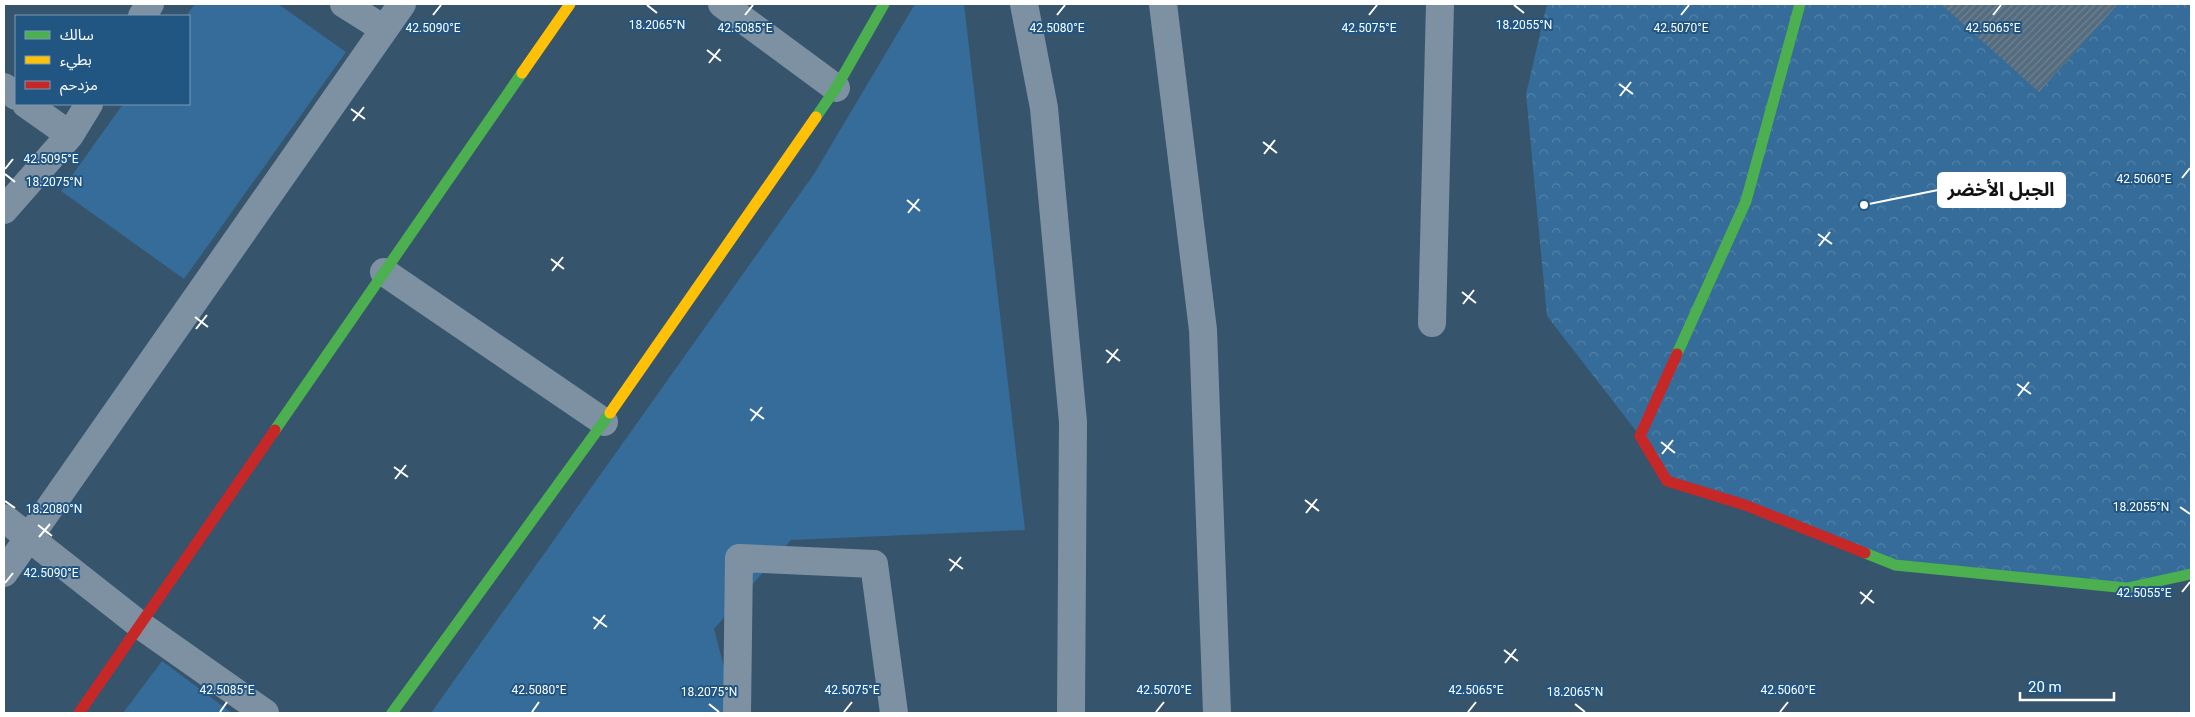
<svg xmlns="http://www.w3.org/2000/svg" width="2195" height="717" viewBox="0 0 2195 717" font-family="Roboto,'Noto Sans Arabic',sans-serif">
<defs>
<pattern id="forest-crowns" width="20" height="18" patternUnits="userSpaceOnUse" patternTransform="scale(1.25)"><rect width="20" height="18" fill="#356c99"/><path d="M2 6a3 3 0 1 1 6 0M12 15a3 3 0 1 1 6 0" fill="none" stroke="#5382a8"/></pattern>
<pattern id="building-hatch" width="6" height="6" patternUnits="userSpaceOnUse" patternTransform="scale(1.25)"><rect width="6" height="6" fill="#556c7f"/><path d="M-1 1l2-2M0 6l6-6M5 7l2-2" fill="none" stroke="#6e8292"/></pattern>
</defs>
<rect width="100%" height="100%" fill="#37546d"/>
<path fill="#356c99" d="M195 4H278L346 52 184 279 61 191 123 104H189V16H186Z
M915 4H964L1025 530 791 540 714 629 736 713H431L814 174Z
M162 661 232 713H123Z"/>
<path fill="url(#forest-crowns)" d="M1547 4H2191V574L2127 588 1895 565 1667 481 1640 436 1547 316 1526 94Z"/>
<path fill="url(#building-hatch)" d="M1941 4H2118L2039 92Z"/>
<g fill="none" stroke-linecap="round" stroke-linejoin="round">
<path stroke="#7d91a3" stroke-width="28" d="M344 4 384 29
M722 4 836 88
M1024 4 1044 108 1073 422 1071 713
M1163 4 1203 330 1217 713
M142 16 150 4
M4 87 16 96
M26 104 70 135
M4 210 70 135 89 104
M384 272 604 422
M1432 323 1440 4
M4 518 140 625 265 713
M4 573 402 4
M737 713 739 558 874 564 894 713"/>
<path stroke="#4caf50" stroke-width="11" d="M816 117 836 88 884 4
M1677 354 1746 201 1800 4
M275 430 522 73
M1865 553 1895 565 2127 588 2191 574
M392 713 610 413"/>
<path stroke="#ffc107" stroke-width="11" d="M522 73 570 4
M610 413 816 117"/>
<path stroke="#c62828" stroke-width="11" d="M1677 354 1640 436 1667 481 1745 505 1865 553
M79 713 275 430"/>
</g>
<path fill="none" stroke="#fff" stroke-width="2" d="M647 5 657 13M1514 5 1524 13M433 15 441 5M745 15 753 5M1057 15 1065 5M1369 15 1377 5M1681 15 1689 5M1993 15 2001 5M707 50 721 61M709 63 720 49M1619 84 1633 94M1620 96 1631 82M351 109 365 119M353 121 364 107M1263 142 1277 153M1264 154 1275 140M5 169 13 159M5 174 15 182M2182 178 2190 168M907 200 920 211M908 213 919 199M1818 234 1832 244M1819 246 1830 232M551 259 564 269M552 271 563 257M1462 292 1476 303M1463 304 1474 290M195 317 208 327M196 329 207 315M1106 350 1120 361M1107 363 1118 349M2017 384 2031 394M2018 396 2029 382M750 409 764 419M751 421 762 407M1661 442 1675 453M1662 454 1673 440M394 467 408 477M395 479 406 465M1305 500 1319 511M5 501 15 508M2180 507 2190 514M1306 513 1317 499M38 525 52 536M39 537 50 524M949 559 963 569M950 571 961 557M5 583 13 573M1860 592 1874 603M2182 592 2190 582M1861 604 1872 590M593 617 607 627M594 629 605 615M1504 650 1518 661M1505 663 1516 649M709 704 719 712M1575 704 1585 712M220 712 227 702M532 712 539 702M844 712 852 702M1156 712 1164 702M1468 712 1476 702M1780 712 1788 702"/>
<g font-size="12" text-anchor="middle" fill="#fff" stroke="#215683" stroke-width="4" stroke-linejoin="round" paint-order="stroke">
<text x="657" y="29">18.2065°N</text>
<text x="1524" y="29">18.2055°N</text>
<text x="433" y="32">42.5090°E</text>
<text x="745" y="32">42.5085°E</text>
<text x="1057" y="32">42.5080°E</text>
<text x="1369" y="32">42.5075°E</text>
<text x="1681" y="32">42.5070°E</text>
<text x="1993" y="32">42.5065°E</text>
<text x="51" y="163">42.5095°E</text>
<text x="2144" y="183">42.5060°E</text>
<text x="54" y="186">18.2075°N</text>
<text x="2141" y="511">18.2055°N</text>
<text x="54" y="513">18.2080°N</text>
<text x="51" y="577">42.5090°E</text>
<text x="2144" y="597">42.5055°E</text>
<text x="227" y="694">42.5085°E</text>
<text x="539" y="694">42.5080°E</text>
<text x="852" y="694">42.5075°E</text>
<text x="1164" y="694">42.5070°E</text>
<text x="1476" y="694">42.5065°E</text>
<text x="1788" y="694">42.5060°E</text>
<text x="709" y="696">18.2075°N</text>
<text x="1575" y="696">18.2065°N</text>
</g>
<path fill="none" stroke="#fff" stroke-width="2" d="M1864 205L1938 190"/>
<circle fill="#fff" stroke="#215683" stroke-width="2" cx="1864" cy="205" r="5"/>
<rect fill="#fff" stroke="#fff" stroke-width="2" x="1938" y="173" width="127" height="34" rx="5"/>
<g font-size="19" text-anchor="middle" font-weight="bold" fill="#111">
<text x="2001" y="196">الجبل الأخضر</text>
</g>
<rect width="2195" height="717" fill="none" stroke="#ffffff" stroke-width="10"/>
<rect x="15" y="15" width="175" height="90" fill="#215683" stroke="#7a9ab5"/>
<rect x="25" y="31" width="25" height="8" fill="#4caf50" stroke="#7a9ab5"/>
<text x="60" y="40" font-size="15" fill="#ffffff">سالك</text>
<rect x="25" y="56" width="25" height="8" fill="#ffc107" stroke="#7a9ab5"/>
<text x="60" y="65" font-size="15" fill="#ffffff">بطيء</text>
<rect x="25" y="81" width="25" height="8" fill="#c62828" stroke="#7a9ab5"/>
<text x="60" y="90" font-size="15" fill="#ffffff">مزدحم</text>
<path d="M2020 692v8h94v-8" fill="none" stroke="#ffffff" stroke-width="2.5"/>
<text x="2028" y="692" font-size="15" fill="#ffffff" stroke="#215683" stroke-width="4" paint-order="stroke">20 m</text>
</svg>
